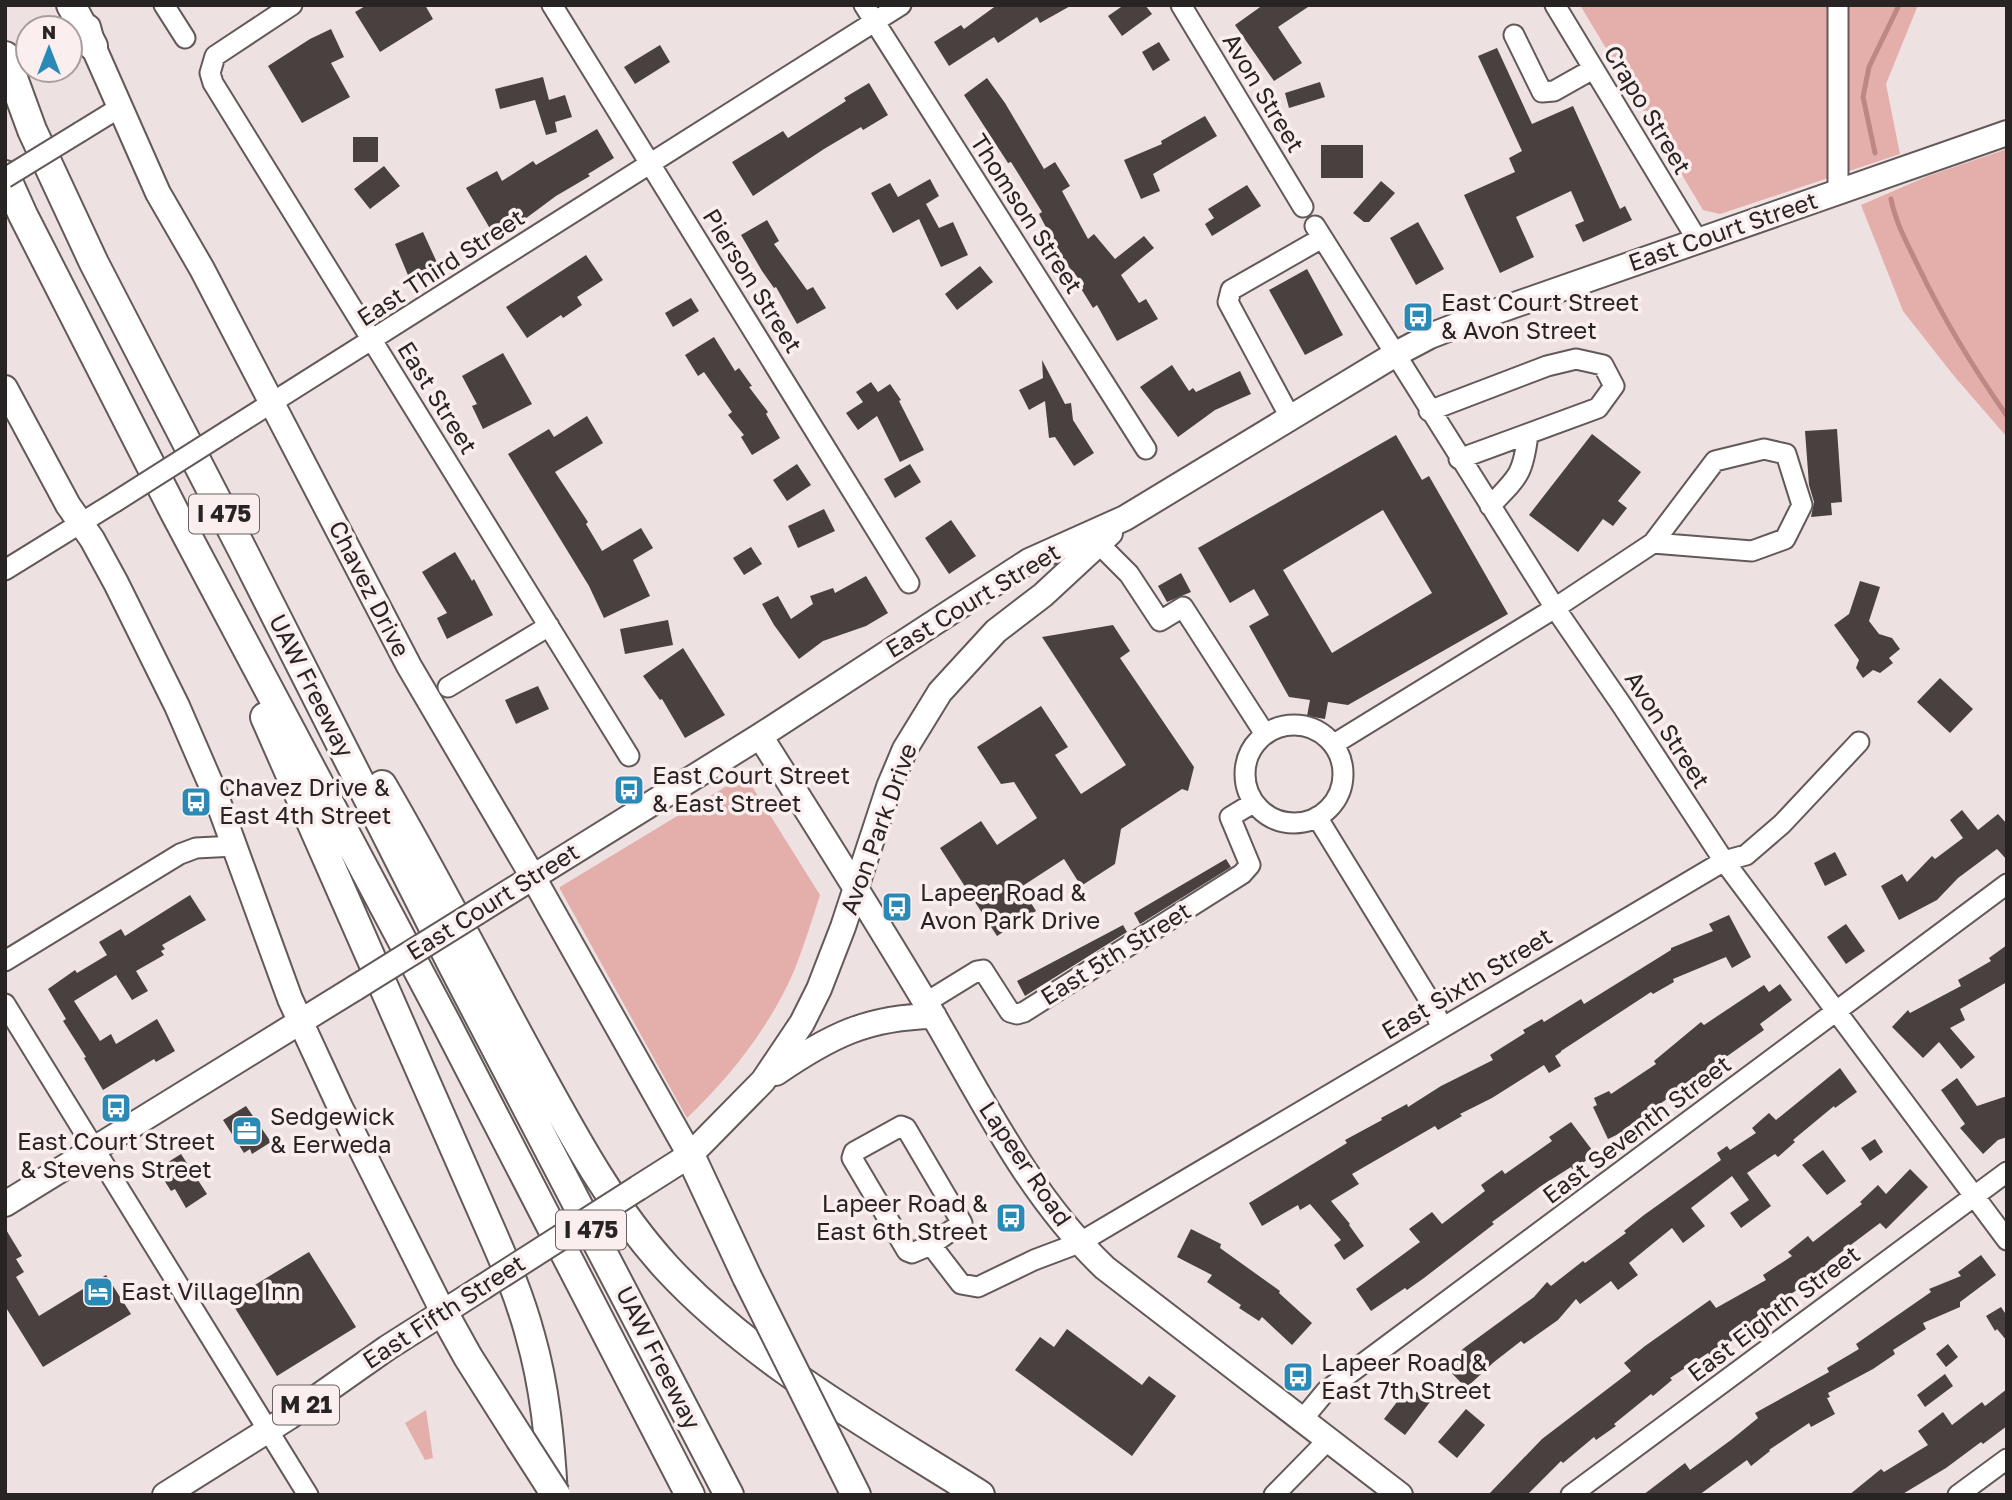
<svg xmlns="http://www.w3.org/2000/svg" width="2012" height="1500" viewBox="0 0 2012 1500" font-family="'Golos Text',sans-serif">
<rect width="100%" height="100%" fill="#ede2e1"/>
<path fill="#e4aeab" d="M1580 5H1918L1886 84 1900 154 1720 214 1703 210Z
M2007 149V437L1954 376 1903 311 1861 205 1928 176Z
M745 775 820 895C812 920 804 946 794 971 769 1028 731 1076 687 1118L560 889V887Z
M426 1410 433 1458 425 1460 405 1423Z"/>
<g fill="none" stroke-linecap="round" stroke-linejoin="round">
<path stroke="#be8784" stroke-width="5" d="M1875 153 1863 97 1869 67 1899 5
M1891 199C1896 224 1908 245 1919 268 1944 320 1974 369 2007 416"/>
</g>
<path fill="#494040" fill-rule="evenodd" d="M367 5H425L433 19 380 52 355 12Z
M997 5H1072L1040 23 1037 17 998 43 994 37 949 66 934 42 961 25 964 29Z
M1124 5H1145L1152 14 1122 36 1108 16Z
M1263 5H1311L1278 27 1302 63 1274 81 1235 25Z
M331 29 344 57 331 63 350 97 302 123 268 66 310 39Z
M1159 42 1170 60 1153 71 1142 52Z
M660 45 670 62 635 84 624 67Z
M1497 48 1532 124 1573 106 1620 209 1625 206 1632 220 1583 242 1575 225 1584 221 1571 191 1516 217 1534 257 1500 273 1464 195 1515 172 1509 158 1522 151 1478 56Z
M543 77 549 100 565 95 572 117 555 122 557 132 546 135 535 100 500 109 495 89Z
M987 78 1005 103 1044 169 1055 162 1070 186 1062 191 1088 239 1094 234 1115 259 1144 236 1154 248 1121 275 1139 303 1146 299 1158 319 1117 341 1097 305 1093 308 1080 287 1084 285 1063 260 1039 214 1042 212 1011 162 1008 163 964 95Z
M1320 82 1325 97 1289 108 1285 93Z
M869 83 888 115 863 130 861 127 824 149 753 196 732 162 783 131 788 138 846 101 844 98Z
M1205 116 1217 136 1153 174 1160 191 1141 199 1124 160 1162 144 1161 141Z
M597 129 614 158 588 174 590 176 556 196 525 219 495 237 466 188 497 171 502 181 533 161 536 165Z
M353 137H378V162H353Z
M1321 145H1363V178H1321Z
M384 166 400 186 370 209 354 189Z
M930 179 939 196 926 204 939 228 953 222 968 255 941 267 919 219 893 233 871 193 890 183 898 197Z
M1381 181 1395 193 1369 222H1364L1353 213Z
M1247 185 1261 206 1212 236 1205 224 1214 218 1208 209Z
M767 220 779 241 774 244 807 290 813 287 826 308 797 324 776 287 774 288 762 271 741 235Z
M1418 222 1444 269 1416 285 1390 238Z
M423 232 439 267 410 280 395 244Z
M586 255 603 280 577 297 582 305 563 318 561 315 527 338 506 307Z
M980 266 993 282 957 310 945 294Z
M1307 269 1343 335 1305 355 1269 290Z
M691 298 699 311 673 327 665 313Z
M714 337 735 371 739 368 752 386 749 387 768 412 766 414 780 438 752 455 741 437 744 435 728 415 732 412 704 372 698 376 685 355Z
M503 353 532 404 483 429 472 406 477 404 462 376Z
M1042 360 1065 404 1071 403 1073 420 1094 453 1074 466 1055 437 1049 438 1045 401 1029 410 1019 390 1043 378Z
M1172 365 1189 391 1193 388 1196 392 1240 371 1251 394 1215 410 1178 437 1140 387Z
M871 382 878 392 890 384 901 400 899 401 924 450 900 462 877 416 858 430 846 413 863 402 856 392Z
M587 416 603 443 555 472 588 522 586 524 602 551 641 528 653 548 633 560 650 596 604 618 589 586 508 454 549 429 554 437Z
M1837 429 1842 502 1831 503 1832 515 1811 517 1814 502 1809 485 1805 431Z
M1592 434 1641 472 1618 501 1627 508 1613 526 1603 519 1578 552 1529 515Z
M1396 435 1422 480 1429 476 1508 614 1348 705 1328 702 1325 719 1307 716 1310 700 1289 697 1249 626 1269 615 1254 589 1230 603 1198 548ZM1383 510 1432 593 1332 653 1283 570Z
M797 464 811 485 787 501 773 480Z
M910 464 921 482 895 498 884 479Z
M824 509 835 531 798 548 788 526Z
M951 520 976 556 949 574 925 538Z
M751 547 762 564 744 575 733 558Z
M455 552 472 581 474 579 493 615 447 639 437 618 447 613 422 572Z
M1181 573 1191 592 1167 602 1158 586Z
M866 576 888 613 866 626 823 641 799 659 774 625 762 604 778 596 791 619 813 604 810 596 833 588 835 593Z
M1860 581 1880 587 1869 621 1879 634 1892 638 1900 649 1889 658 1893 663 1880 673 1873 670 1863 678 1856 668 1859 660 1834 625 1849 614Z
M668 620 673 645 625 654 620 629Z
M1113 625 1130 651 1120 658 1194 767 1188 791 1182 789 1121 829 1115 864 1081 886 1064 859 1021 887 1036 911 997 936 940 848 981 821 997 845 1037 818 1014 782 1001 784 977 747 1041 706 1068 747 1055 755 1081 794 1126 765 1042 637Z
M683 648 725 715 685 738 662 699 660 700 643 676Z
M1940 678 1973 709 1950 733 1917 702Z
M538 686 549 709 516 724 505 700Z
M1962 810 1978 830 1998 814 2007 824V860L1997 849 1958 878 1937 900 1899 920 1881 886 1902 874 1907 882 1932 856 1935 859 1963 838 1950 820Z
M1835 852 1847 875 1825 886 1814 863Z
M1226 859 1231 867 1140 924 1134 913Z
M190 895 206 920 162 945 165 949 161 951 164 955 136 971 148 991 132 1000 116 975 74 1001 100 1041 111 1034 116 1044 157 1019 175 1051 156 1062 154 1059 103 1090 84 1058 86 1057 63 1021 66 1019 48 989 75 970 77 973 107 955 99 942 121 929 125 936Z
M1729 915 1751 957 1732 968 1726 957 1673 979 1674 982 1653 994 1651 992 1561 1051V1052L1555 1056 1561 1066 1549 1073 1544 1065 1492 1098 1460 1114 1462 1116 1438 1130 1435 1126 1352 1174 1359 1184 1331 1201 1350 1224 1349 1225 1364 1246 1344 1260 1334 1245 1341 1240 1310 1204 1300 1210 1298 1205 1262 1226 1249 1203 1347 1143 1345 1140 1382 1120 1381 1118 1407 1104 1408 1107 1441 1086 1493 1060 1490 1055 1525 1033 1523 1030 1542 1019 1544 1022 1581 999 1584 1004 1671 950V948L1713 931 1709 924Z
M1846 924 1865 951 1846 964 1827 937Z
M1123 925 1127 932 1025 996 1017 981Z
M2007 945V982L1960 1009 1965 1020 1950 1028 1975 1057 1961 1069 1939 1042 1923 1058 1892 1027 1908 1010 1910 1013 1961 986 1958 980 1991 961 1989 958Z
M1780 984 1792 1000 1760 1024 1764 1030 1626 1128 1627 1130 1608 1139 1593 1107 1597 1105 1594 1098 1609 1091 1611 1094 1656 1064 1654 1061 1701 1022 1704 1025 1764 985 1769 992Z
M1840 1068 1857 1092 1835 1108 1834 1106 1793 1140 1795 1142 1778 1157 1775 1154 1747 1173 1771 1206 1741 1228 1730 1213 1749 1200 1732 1176 1691 1208 1705 1226 1683 1243 1672 1228 1629 1263 1638 1275 1618 1290 1611 1281 1580 1304 1576 1299 1558 1320 1524 1344 1521 1341 1494 1362 1466 1388 1445 1366 1464 1348 1534 1297 1547 1282 1551 1286 1583 1261 1585 1263 1626 1233 1624 1231 1644 1215 1721 1160 1717 1153 1727 1146 1730 1150 1756 1133 1752 1128 1769 1113 1776 1120Z
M1957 1078 1977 1106 2007 1096V1137L1998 1140 1983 1154 1960 1128 1965 1124 1941 1090Z
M246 1106 271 1142 252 1154 250 1149 244 1153 223 1120Z
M1571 1122 1595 1154 1573 1170 1571 1167 1541 1186 1492 1222 1494 1224 1424 1278 1407 1290 1405 1288 1371 1311 1356 1289 1420 1242 1409 1229 1432 1212 1442 1224 1485 1191 1481 1185 1502 1170 1505 1174 1552 1141 1549 1137Z
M1875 1139 1883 1152 1870 1161 1861 1148Z
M1823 1150 1846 1181 1827 1195 1802 1165Z
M181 1154 207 1194 186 1208 175 1189 171 1191 157 1169Z
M1910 1169 1928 1187 1886 1229 1880 1223 1828 1262 1831 1265 1814 1279 1763 1312 1765 1317 1735 1334 1737 1337 1711 1356 1708 1353 1670 1378 1672 1380 1653 1396 1651 1394 1614 1424 1616 1426 1596 1440 1594 1437 1563 1463 1561 1461 1527 1495H1488L1542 1439 1631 1371 1624 1363 1645 1346 1710 1300 1716 1308 1766 1280 1763 1275 1792 1256 1788 1252 1808 1236 1813 1242 1862 1204 1860 1202 1878 1185 1886 1194Z
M5 1228 22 1256 16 1259 24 1272 16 1277 39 1316 106 1275 131 1314 43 1367 5 1306Z
M1191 1229 1221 1244 1220 1248 1280 1291 1279 1293 1312 1323 1292 1345 1262 1317 1259 1321 1239 1308 1241 1305 1207 1282 1212 1275 1177 1257Z
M309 1252 356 1327 277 1376 230 1300Z
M1981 1255 1996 1275 1960 1302V1307L1923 1323 1926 1329 1893 1350 1895 1354 1873 1369 1828 1393 1830 1397 1827 1398 1835 1414 1811 1427 1809 1423 1769 1450 1770 1451 1751 1466 1747 1460 1699 1495H1643L1685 1463 1690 1470 1731 1440 1758 1418 1755 1413 1829 1372 1827 1368 1859 1349 1856 1344 1931 1292 1929 1289 1961 1276 1958 1272Z
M2001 1307 2007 1316V1341L1997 1329 1995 1331 1986 1316Z
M1067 1329 1142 1385 1149 1376 1176 1396 1132 1456 1015 1370 1040 1337 1054 1347Z
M1948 1344 1958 1357 1946 1367 1936 1354Z
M1945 1374 1953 1386 1925 1407 1917 1395Z
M1409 1386 1430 1402 1405 1435 1384 1419Z
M2007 1389V1426L1983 1444 1981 1442 1946 1468 1901 1495H1849L1881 1469 1884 1472 1928 1445 1918 1431 1943 1412 1952 1425 1982 1402 1985 1406Z
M1466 1409 1485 1425 1457 1458 1438 1442Z"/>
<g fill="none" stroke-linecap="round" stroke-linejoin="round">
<g stroke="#625958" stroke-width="23">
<path id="minor" d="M164 5 185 38
M292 5 215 56 210 73 213 83 629 756
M552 5 909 583
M864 5 1146 449
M1181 5 1303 207
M1555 5 1698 241
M1838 5V191
M1514 35 1542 92 1554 91 1593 69
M80 132 119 108
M1315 226 1555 608 1623 707 1724 861 2007 1240
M1429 411 1547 366 1576 359 1603 365 1614 386 1598 408 1459 459
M1290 417 1228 302 1231 290 1322 238
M227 431 901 5
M1490 506C1518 477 1523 475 1528 434
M1098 543 1129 574 1160 621 1183 607 1265 734
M5 570 115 502
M448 687 549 626
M1245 774a49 49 0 1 1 98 0a49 49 0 1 1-98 0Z
M1334 744 1555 608 1653 543 1715 461 1764 449 1786 454 1802 505 1785 539 1752 551 1653 543
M1317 817 1433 1006 1441 1028
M5 961 180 854 196 848 235 846
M925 1003 977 971 983 970 1010 1012 1017 1014 1024 1012 1242 874 1250 865 1230 817 1253 803
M5 1004 308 1495
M931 1245 962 1223 906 1128 901 1126 854 1152 852 1158 907 1251 912 1253 931 1245 961 1284 978 1287 1034 1260 1079 1243 1724 861 1746 855 1782 824 1859 742
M1302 1420 1326 1391 2007 884
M1274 1495 1328 1440
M1571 1495 2007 1172
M1958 1495 2007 1459"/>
</g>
<g stroke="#625958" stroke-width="28">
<path id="major" d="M88 27 93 46 158 193 202 269 409 666 533 877 690 1155
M5 388 68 505 92 539 116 583 177 706 216 796 290 999 340 1107 443 1312
M760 736C819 829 877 921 933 1015 985 1104 1030 1197 1105 1268L1400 1495
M477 912 760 736 1029 561 1125 518 1394 355 1430 336 1466 322 2007 133
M776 1073C830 1036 867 1017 934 1016
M638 1188 690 1155 703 1142 763 1081 802 1023 819 989 843 927 889 787 905 749 940 692 996 631 1043 595 1110 533
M5 1204 355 988
M165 1495 289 1417 387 1348 483 1287"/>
</g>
<g stroke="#625958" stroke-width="32">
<path id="highway" d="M71 5 93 46
M5 56 32 130 94 263 243 551 453 966 729 1495
M5 175 23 215 175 513 444 1019 690 1495
M265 717 488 1224C504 1260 520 1297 530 1335 545 1387 550 1441 553 1495
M382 785C435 875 482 969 532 1060 572 1133 611 1207 667 1268 753 1361 874 1428 980 1495
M690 1155 747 1277
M443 1312 468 1357 520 1439
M835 1453 856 1495"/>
</g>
<use href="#minor" stroke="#fff" stroke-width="19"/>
<use href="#major" stroke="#fff" stroke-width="24"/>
<use href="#highway" stroke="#fff" stroke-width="28"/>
<g stroke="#625958" stroke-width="23" stroke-linecap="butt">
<path id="minor-bridge" d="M5 178 80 132
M115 502 227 431"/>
</g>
<g stroke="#625958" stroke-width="28" stroke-linecap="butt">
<path id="major-bridge" d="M355 988 477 912
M483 1287 638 1188"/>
</g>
<g stroke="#625958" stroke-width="32" stroke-linecap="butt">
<path id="highway-bridge" d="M747 1277 835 1453
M520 1439 556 1495"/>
</g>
<use href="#minor-bridge" stroke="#fff" stroke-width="19"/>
<use href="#major-bridge" stroke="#fff" stroke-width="24"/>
<use href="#highway-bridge" stroke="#fff" stroke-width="28"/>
</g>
<defs>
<g id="bus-square" transform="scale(1.575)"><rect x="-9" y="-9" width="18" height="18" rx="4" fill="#2a8ab5" stroke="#faefee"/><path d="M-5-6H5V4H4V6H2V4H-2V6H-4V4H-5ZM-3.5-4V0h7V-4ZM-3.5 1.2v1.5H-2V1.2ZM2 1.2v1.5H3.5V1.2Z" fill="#fff"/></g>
<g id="office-square" transform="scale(1.575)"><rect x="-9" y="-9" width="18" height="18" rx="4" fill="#2a8ab5" stroke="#faefee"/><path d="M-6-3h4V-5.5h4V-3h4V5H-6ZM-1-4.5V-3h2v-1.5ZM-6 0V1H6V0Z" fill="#fff"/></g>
<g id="hotel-square" transform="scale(1.575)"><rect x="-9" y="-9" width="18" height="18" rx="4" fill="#2a8ab5" stroke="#faefee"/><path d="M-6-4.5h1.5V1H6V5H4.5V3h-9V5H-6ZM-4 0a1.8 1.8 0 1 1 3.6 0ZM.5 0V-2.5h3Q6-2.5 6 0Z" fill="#fff"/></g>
</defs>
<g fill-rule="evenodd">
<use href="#bus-square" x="1418" y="317"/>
<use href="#bus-square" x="629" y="790"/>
<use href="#bus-square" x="196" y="802"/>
<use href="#bus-square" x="897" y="907"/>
<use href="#bus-square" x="116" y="1108"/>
<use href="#office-square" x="247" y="1131"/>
<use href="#bus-square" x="1011" y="1218"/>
<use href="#hotel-square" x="98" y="1292"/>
<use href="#bus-square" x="1298" y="1377"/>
</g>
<g text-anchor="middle" stroke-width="7" stroke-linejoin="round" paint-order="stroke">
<g fill="#faefee" stroke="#676161" stroke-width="2">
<rect x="189" y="494.5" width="70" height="39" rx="5"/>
<rect x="556" y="1210.5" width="70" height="39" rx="5"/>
<rect x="273" y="1385.5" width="66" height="39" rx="5"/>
</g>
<g font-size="23" font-weight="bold" fill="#282424">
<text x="224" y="522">I 475</text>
<text x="591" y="1238">I 475</text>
<text x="306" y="1413">M 21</text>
</g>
<g font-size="24" fill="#282424" stroke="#faefee">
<text transform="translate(1263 93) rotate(59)" y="8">Avon Street</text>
<text transform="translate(1647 110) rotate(59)" y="8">Crapo Street</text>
<text transform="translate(1026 214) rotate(57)" y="8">Thomson Street</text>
<text transform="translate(1723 232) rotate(-19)" y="8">East Court Street</text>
<text transform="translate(441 268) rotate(-33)" y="8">East Third Street</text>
<text transform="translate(752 281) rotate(58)" y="8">Pierson Street</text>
<text transform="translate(437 398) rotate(58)" y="8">East Street</text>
<text transform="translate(369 589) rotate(63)" y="8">Chavez Drive</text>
<text transform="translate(973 601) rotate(-31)" y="8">East Court Street</text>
<text transform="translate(311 686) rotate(63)" y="8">UAW Freeway</text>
<text transform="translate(1667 730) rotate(57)" y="8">Avon Street</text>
<text transform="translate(879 829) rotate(-70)" y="8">Avon Park Drive</text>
<text transform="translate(493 902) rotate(-32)" y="8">East Court Street</text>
<text transform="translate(1116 954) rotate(-32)" y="8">East 5th Street</text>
<text transform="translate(1467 984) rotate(-31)" y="8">East Sixth Street</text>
<text transform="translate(1637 1130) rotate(-37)" y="8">East Seventh Street</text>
<text transform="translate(1025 1164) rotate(56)" y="8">Lapeer Road</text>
<text transform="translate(444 1312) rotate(-33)" y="8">East Fifth Street</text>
<text transform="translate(1774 1314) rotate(-37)" y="8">East Eighth Street</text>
<text transform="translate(658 1358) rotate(63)" y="8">UAW Freeway</text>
</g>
<g font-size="24" fill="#282424" stroke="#faefee" text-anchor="start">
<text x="1441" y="311">East Court Street<tspan x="1441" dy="28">&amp; Avon Street</tspan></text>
<text x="652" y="784">East Court Street<tspan x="652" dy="28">&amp; East Street</tspan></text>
<text x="219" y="796">Chavez Drive &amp;<tspan x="219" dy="28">East 4th Street</tspan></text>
<text x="920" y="901">Lapeer Road &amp;<tspan x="920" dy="28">Avon Park Drive</tspan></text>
<text x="270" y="1125">Sedgewick<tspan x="270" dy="28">&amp; Eerweda</tspan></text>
<text x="116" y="1150" text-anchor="middle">East Court Street<tspan x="116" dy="28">&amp; Stevens Street</tspan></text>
<text x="988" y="1212" text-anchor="end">Lapeer Road &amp;<tspan x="988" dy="28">East 6th Street</tspan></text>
<text x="121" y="1300">East Village Inn</text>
<text x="1321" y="1371">Lapeer Road &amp;<tspan x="1321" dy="28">East 7th Street</tspan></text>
</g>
</g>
<rect width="2012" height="1500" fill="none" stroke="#282424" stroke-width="14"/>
<g transform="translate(49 49)"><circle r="33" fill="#faefee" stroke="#a69e9d" stroke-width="2"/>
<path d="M0-5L12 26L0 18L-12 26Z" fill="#2a8ab5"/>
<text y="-10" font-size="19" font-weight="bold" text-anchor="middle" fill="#282424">N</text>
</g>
</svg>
